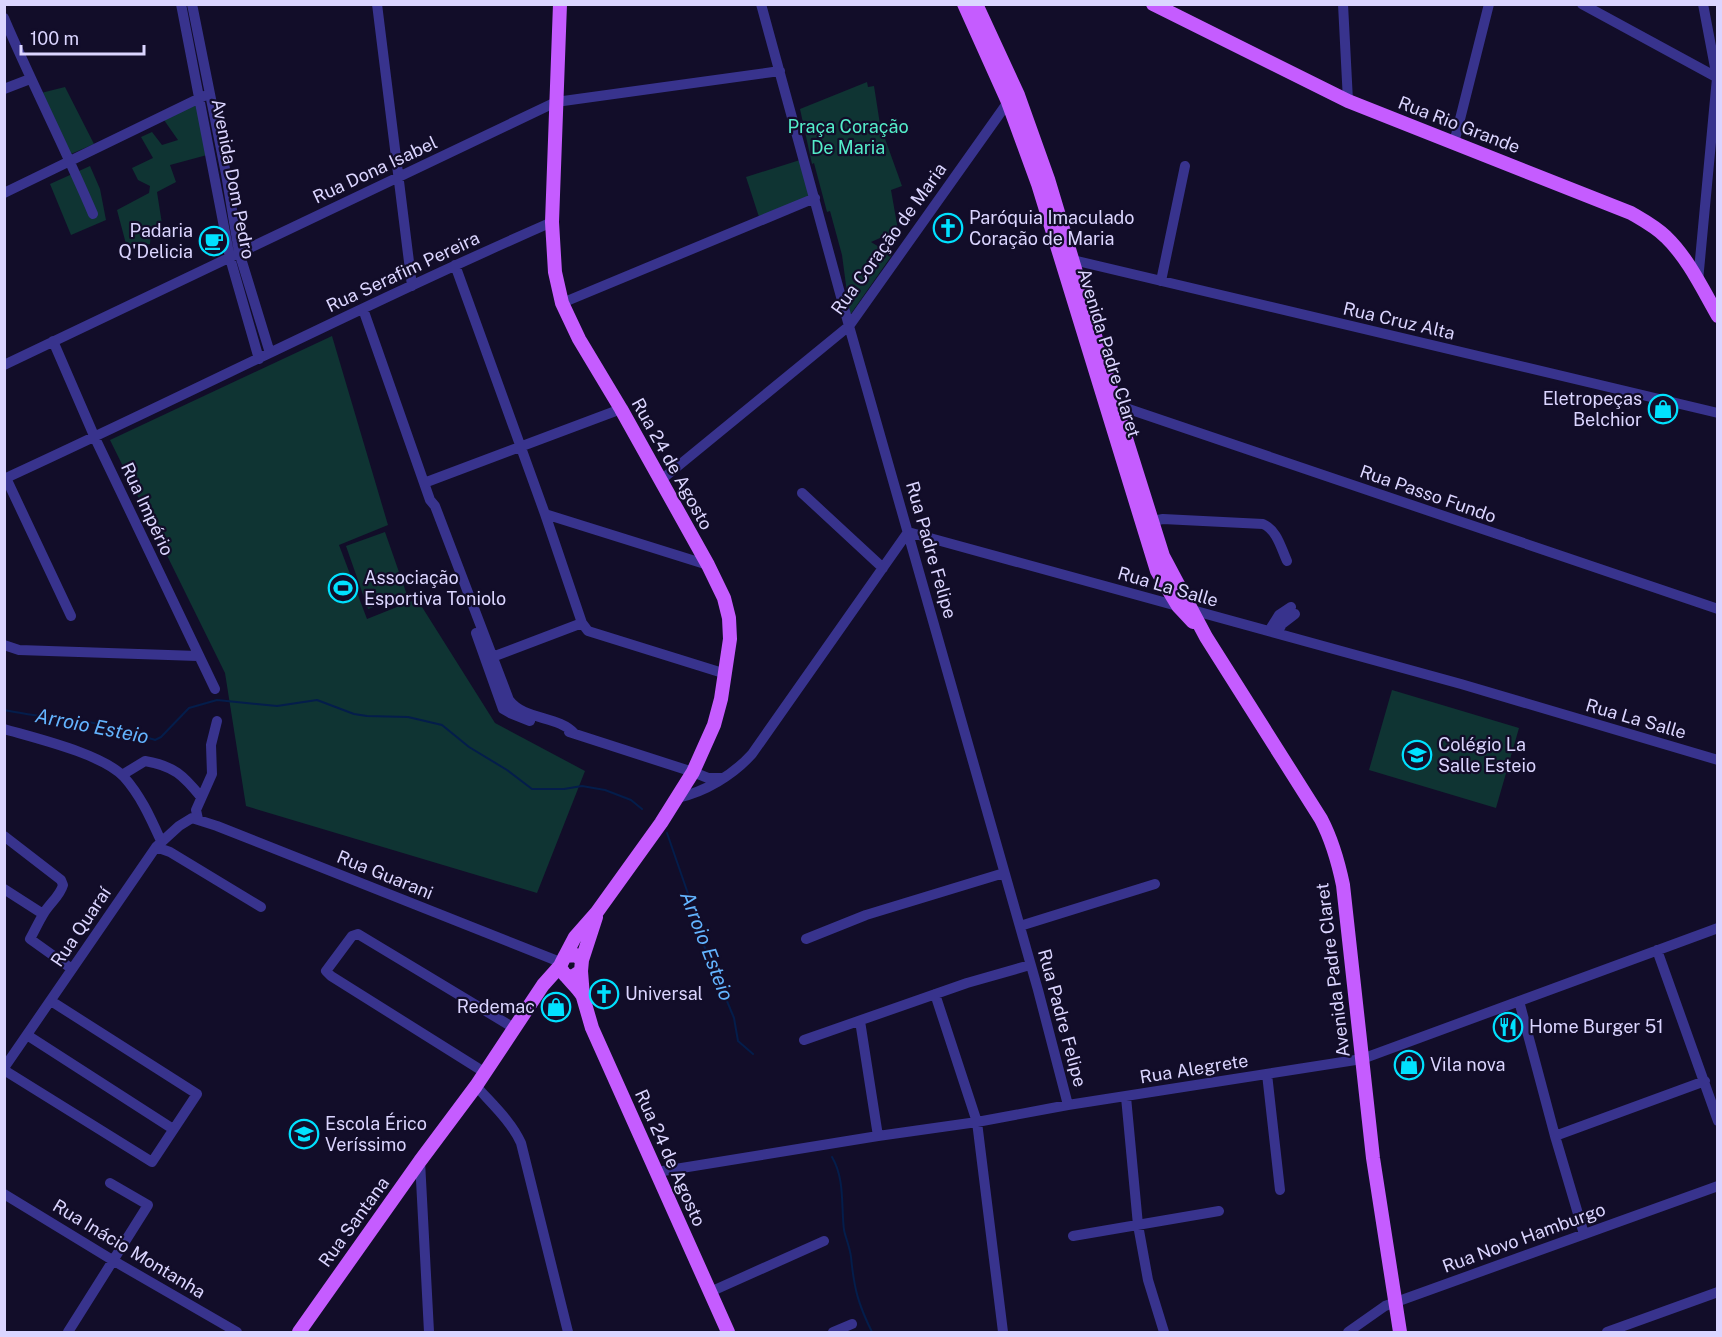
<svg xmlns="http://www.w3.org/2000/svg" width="1722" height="1337" viewBox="0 0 1722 1337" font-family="'Public Sans',sans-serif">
<rect width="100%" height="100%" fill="#120d29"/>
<path fill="#0f3433" d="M867 82 868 87 874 86 882 137 884 136 902 186 891 190 898 230 871 242 892 255 850 315 842 255 830 211 827 212 814 163 812 164 800 109Z
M65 87 94 144 71 154 41 93Z
M200 102 207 155 170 165 176 182 157 192 162 224 151 230 150 244 140 246 126 244 117 210 149 193 150 186 138 180 132 168 153 158 141 137 152 132 162 145 178 140 164 120Z
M800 160 812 197 759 217 746 177Z
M90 166 100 189 106 220 71 235 50 184Z
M332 336 388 525 339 545 367 619 417 599 495 723 585 771 537 893 246 806 225 673 110 440Z
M385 532 407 595 368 609 346 546Z
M1392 690 1519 728 1496 808 1369 770Z"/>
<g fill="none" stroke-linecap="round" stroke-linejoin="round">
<path stroke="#041d4b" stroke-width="2" d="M4 710C33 716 59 718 87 722 111 725 133 733 155 740L161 737 189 708 217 700 277 706 317 700 354 714 367 716 408 717 442 725 469 747 507 770 532 789H564L582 786 605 790 631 800 642 809
M667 833 694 911 702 941 734 1018 738 1041 753 1054
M832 1157C845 1179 841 1206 844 1230 846 1239 850 1248 851 1257 854 1288 858 1304 872 1332"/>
<path stroke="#38338d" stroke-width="10" d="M181 4 230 258 259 359
M192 4 226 174 239 252 270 353
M377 4 412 286
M761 4 849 326 1038 990 1068 1105
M1343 4 1348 101
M1582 4 1718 78
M4 18C32 84 65 148 93 214
M4 89 30 79
M1454 143 1489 4
M4 193 204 96
M1073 260 1718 413
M455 265 545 514 582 623
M1161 281 1185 166
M1698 281 1717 78 1703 4
M562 303 815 198
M363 309 430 500 435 506 509 700C525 721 558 715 575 734
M53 341 95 438 215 689
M4 365 556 102 780 71
M1111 403 1718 609
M6 478 71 616
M4 479C187 395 367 303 552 222
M661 480 849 326 1008 102 1013 99
M424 483 621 409
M802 493 883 568
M545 514 708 565
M1152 521 1163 519 1263 524C1277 530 1281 548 1287 561
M908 532 1461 684 1718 760
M1269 631 1279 615 1291 607
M476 633 503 709 510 713 530 721
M1277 633 1282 624 1295 614
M4 645 19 650 198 656
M487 659 582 623 588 631 726 674
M4 729C35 738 103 754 124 777 141 796 151 819 161 841
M569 732 693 772 708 778H721
M122 775 145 761C174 766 183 775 201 797
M677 798C705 792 733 775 752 754L908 532
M198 819 196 810 212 774 211 745 217 721
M4 836 61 880 63 885C60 896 50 903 44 913 39 921 35 930 30 939L72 969
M156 847 170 852 261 907
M4 889 43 914
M1020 926 1155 884
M806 939 866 915 1004 873
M1657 950 1718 1121
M935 994 977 1122 1003 1332
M1519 1001 1555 1136 1584 1234
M860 1021 878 1136
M27 1035 173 1129
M804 1040 967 983 1030 965
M4 1068 156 847 179 826 192 818 217 826 560 962
M4 1070 152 1162 197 1094 51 1001
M484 1072 331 976 326 971 352 936 358 934 514 1028
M1267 1074 1280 1190
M476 1086C492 1104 511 1121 521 1143L568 1332
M1126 1097 1138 1225 1148 1280 1164 1332
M1555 1136 1705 1081
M420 1161 429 1332
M657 1172 878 1136 977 1122 1068 1105 1362 1059 1718 928
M4 1194 114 1261 237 1332
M1073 1236 1219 1211
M710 1292 824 1241
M68 1332 148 1205 110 1183
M833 1332 852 1324
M1348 1332 1385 1306 1718 1186
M1607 1332 1718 1292"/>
<path stroke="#c55cff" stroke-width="14" d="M560 4 552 222 555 272 562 303 579 339 621 409 708 565 724 598 729 618 730 639 721 699 714 725 693 772 661 823 597 912 575 937 565 956
M964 4 1008 102 1038 184 1157 571 1178 606 1193 622
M976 4 1018 95 1048 179 1124 432 1163 556 1206 637 1321 819C1332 840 1338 861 1343 885L1373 1158 1400 1332
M1153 4 1348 101 1631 213C1643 220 1656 227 1666 237 1688 258 1703 290 1718 316
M582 960 596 917
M581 971 583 997 592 1028 728 1332
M565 975 572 977 581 971 582 960 576 955 565 956 560 966C563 976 576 985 582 995
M299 1332 420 1161 476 1086 543 985 560 966"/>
</g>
<defs>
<g id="church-ring" transform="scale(1.5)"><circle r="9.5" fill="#120d29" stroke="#01e1ff" stroke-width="1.5"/><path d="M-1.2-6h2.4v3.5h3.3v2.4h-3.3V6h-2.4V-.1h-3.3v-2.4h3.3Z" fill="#01e1ff"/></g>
<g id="cafe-ring" transform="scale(1.5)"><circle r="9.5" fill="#120d29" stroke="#01e1ff" stroke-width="1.5"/><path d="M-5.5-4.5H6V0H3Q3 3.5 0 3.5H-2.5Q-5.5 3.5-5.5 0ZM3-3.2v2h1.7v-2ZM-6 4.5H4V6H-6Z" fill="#01e1ff"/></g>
<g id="shop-ring" transform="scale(1.5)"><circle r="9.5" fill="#120d29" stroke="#01e1ff" stroke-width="1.5"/><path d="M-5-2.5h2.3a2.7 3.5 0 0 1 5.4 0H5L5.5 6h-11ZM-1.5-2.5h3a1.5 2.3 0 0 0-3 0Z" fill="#01e1ff"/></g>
<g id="stadium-ring" transform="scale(1.5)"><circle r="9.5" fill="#120d29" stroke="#01e1ff" stroke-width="1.5"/><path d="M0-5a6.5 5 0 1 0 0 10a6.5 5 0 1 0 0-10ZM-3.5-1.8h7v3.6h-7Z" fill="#01e1ff"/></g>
<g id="school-ring" transform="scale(1.5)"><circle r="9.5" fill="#120d29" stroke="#01e1ff" stroke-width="1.5"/><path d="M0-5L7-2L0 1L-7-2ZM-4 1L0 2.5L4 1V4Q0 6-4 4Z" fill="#01e1ff"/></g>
<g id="restaurant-ring" transform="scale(1.5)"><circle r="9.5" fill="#120d29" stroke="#01e1ff" stroke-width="1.5"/><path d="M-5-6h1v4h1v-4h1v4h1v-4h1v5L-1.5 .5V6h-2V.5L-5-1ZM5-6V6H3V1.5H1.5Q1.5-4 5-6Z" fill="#01e1ff"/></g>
</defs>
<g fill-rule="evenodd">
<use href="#church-ring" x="948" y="228"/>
<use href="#cafe-ring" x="214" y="241"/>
<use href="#shop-ring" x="1663" y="409"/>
<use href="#stadium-ring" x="343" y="588"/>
<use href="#school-ring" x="1417" y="755"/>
<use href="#church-ring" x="604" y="994"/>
<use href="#shop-ring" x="556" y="1007"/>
<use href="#restaurant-ring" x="1508" y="1027"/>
<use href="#shop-ring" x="1409" y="1065"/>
<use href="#school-ring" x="304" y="1134"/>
</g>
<g text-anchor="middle" stroke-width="4.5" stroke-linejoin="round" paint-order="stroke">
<g font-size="18" fill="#dbd5ff" stroke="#120d29">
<text transform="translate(1459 125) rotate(21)" y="6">Rua Rio Grande</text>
<text transform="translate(375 170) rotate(-25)" y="6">Rua Dona Isabel</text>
<text transform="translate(233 179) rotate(79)" y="6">Avenida Dom Pedro</text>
<text transform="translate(889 239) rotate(-54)" y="6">Rua Coração de Maria</text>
<text transform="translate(403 272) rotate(-25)" y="6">Rua Serafim Pereira</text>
<text transform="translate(1399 321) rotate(13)" y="6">Rua Cruz Alta</text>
<text transform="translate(1109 353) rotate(73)" y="6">Avenida Padre Claret</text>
<text transform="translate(672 464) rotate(61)" y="6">Rua 24 de Agosto</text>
<text transform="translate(1428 494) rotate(19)" y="6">Rua Passo Fundo</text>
<text transform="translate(147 509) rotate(65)" y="6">Rua Império</text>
<text transform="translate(931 550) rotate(74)" y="6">Rua Padre Felipe</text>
<text transform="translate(1168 587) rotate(16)" y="6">Rua La Salle</text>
<text transform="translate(1636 719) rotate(16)" y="6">Rua La Salle</text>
<text transform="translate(385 875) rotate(22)" y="6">Rua Guarani</text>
<text transform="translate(81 927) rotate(-56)" y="6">Rua Quaraí</text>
<text transform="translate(1333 970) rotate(-97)" y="6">Avenida Padre Claret</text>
<text transform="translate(1062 1018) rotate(75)" y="6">Rua Padre Felipe</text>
<text transform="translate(1194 1069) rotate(-9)" y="6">Rua Alegrete</text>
<text transform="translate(670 1158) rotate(66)" y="6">Rua 24 de Agosto</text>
<text transform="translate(354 1222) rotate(-54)" y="6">Rua Santana</text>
<text transform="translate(1524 1238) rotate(-20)" y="6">Rua Novo Hamburgo</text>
<text transform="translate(129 1249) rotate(31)" y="6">Rua Inácio Montanha</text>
</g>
<g font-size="18" fill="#54edc9" stroke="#120d29">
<text x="848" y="133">Praça Coração<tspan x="848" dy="21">De Maria</tspan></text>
</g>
<g font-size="18" fill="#dbd5ff" stroke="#120d29" text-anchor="start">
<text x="969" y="224">Paróquia Imaculado<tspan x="969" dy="21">Coração de Maria</tspan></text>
<text x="193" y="237" text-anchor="end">Padaria<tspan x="193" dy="21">Q'Delicia</tspan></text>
<text x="1642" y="405" text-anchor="end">Eletropeças<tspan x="1642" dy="21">Belchior</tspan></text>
<text x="364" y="584">Associação<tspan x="364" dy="21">Esportiva Toniolo</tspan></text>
<text x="1438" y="751">Colégio La<tspan x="1438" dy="21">Salle Esteio</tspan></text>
<text x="625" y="1000">Universal</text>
<text x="535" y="1013" text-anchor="end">Redemac</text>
<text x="1529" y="1033">Home Burger 51</text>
<text x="1430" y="1071">Vila nova</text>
<text x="325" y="1130">Escola Érico<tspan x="325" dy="21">Veríssimo</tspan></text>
</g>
<g font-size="20" font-style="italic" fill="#63b4ff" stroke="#120d29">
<text transform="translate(92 726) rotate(11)" y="7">Arroio Esteio</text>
<text transform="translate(707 946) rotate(69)" y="7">Arroio Esteio</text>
</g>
</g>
<rect width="1722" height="1337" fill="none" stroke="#dbd5ff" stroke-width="12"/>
<path d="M21 45v9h123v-9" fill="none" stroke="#dbd5ff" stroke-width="3"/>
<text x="30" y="45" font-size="18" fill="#dbd5ff" stroke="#120d29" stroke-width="4.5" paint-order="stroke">100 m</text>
</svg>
